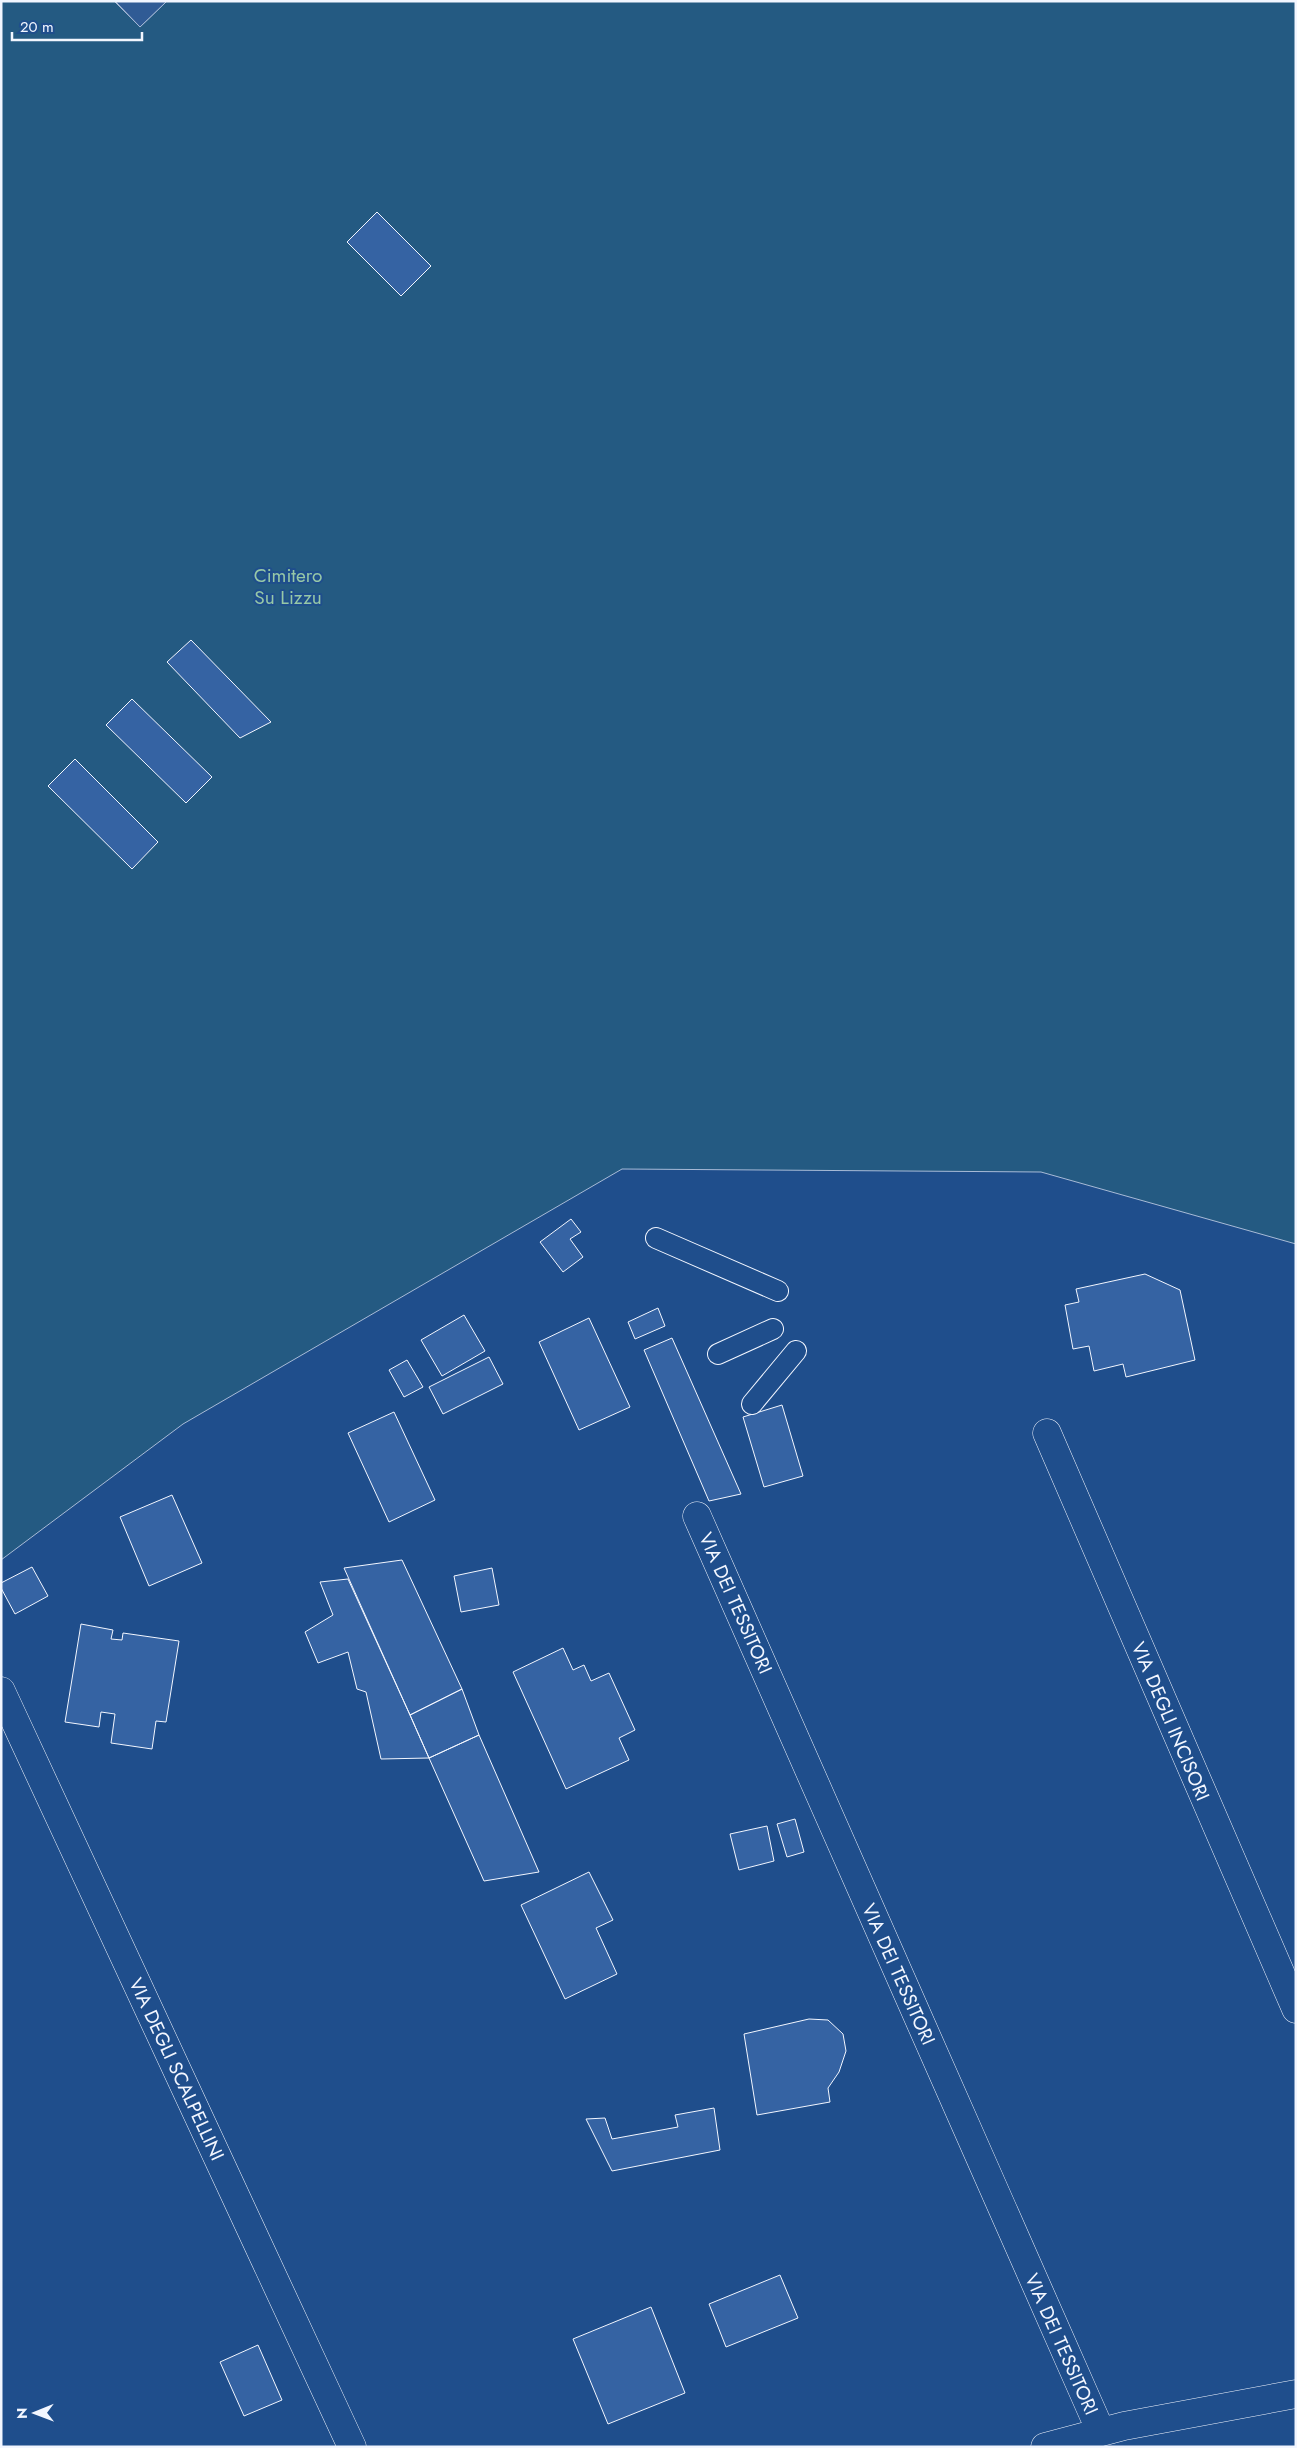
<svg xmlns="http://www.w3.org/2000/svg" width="1297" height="2448" viewBox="0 0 1297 2448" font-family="Jost,sans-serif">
<rect width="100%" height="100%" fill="#1f4e8c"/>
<path fill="#245a82" stroke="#a8bbd7" d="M1 1H114L140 27 167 1H1296V1244L1041 1172 622 1169 183 1424 1 1560Z"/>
<path fill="#305b95" stroke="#a8bbd7" d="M115 1H167L140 27Z"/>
<path fill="#3563a3" stroke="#f2f6ff" d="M377 212 431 266 401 296 347 242Z
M191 640 271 722 240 738 167 662Z
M132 699 212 777 186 803 106 725Z
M75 759 158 842 132 869 48 786Z
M571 1219 581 1232 570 1239 583 1257 563 1272 540 1242Z
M1145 1274 1180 1290 1195 1360 1126 1377 1123 1364 1094 1371 1089 1346 1073 1349 1065 1305 1079 1302 1076 1289Z
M658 1308 665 1326 635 1339 628 1322Z
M464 1315 485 1351 442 1376 421 1340Z
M589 1318 630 1407 579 1430 539 1342Z
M672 1338 741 1494 709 1501 644 1350Z
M489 1357 503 1384 443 1414 429 1387Z
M407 1360 423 1387 404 1397 389 1370Z
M782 1405 803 1476 764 1487 743 1417Z
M394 1412 435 1500 389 1522 348 1433Z
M172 1495 202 1563 149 1586 120 1517Z
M402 1560 462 1689 410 1715 344 1568Z
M32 1567 48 1596 15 1614 1 1588V1583Z
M492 1568 499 1605 461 1612 454 1576Z
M348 1579 410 1715 429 1758 381 1759 366 1692 357 1689 348 1652 318 1663 305 1632 333 1615 320 1582Z
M81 1624 113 1630 111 1639 122 1640 123 1633 179 1641 166 1722 156 1721 152 1749 111 1743 115 1714 101 1712 99 1727 65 1722Z
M563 1648 573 1670 584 1665 591 1681 609 1673 635 1730 619 1738 629 1760 566 1789 513 1672Z
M462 1689 479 1735 429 1758 410 1715Z
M479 1735 539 1872 484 1881 429 1758Z
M795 1819 804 1852 787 1857 777 1824Z
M767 1826 774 1861 739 1870 730 1834Z
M589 1872 613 1920 596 1928 617 1974 565 1999 521 1905Z
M809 2019 828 2020 843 2034 846 2051 839 2072 828 2088 830 2102 757 2115 744 2034Z
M714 2108 720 2150 612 2171 586 2119 605 2118 612 2139 678 2127 675 2115Z
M780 2275 798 2318 726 2347 709 2304Z
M651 2307 685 2393 608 2424 573 2339Z
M258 2345 282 2400 244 2416 220 2362Z"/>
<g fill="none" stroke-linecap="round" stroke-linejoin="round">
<g stroke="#f2f6ff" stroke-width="22">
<path id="lane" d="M656 1238 778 1291
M718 1354 773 1329
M752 1404 796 1351"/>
</g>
<g stroke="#f2f6ff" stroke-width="29">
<path id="street" d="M1047 1433 1296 2009
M697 1516 1101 2432
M1 1691 352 2447
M1045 2447 1124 2426 1296 2394"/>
</g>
<use href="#lane" stroke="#1f4e8c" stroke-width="20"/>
<use href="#street" stroke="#1f4e8c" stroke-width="28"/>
</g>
<g text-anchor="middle" stroke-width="4" stroke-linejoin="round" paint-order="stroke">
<g font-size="19" fill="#97c8a6" stroke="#1f4e8c">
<text x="288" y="582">Cimitero<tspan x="288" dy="22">Su Lizzu</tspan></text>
</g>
<g font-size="19" fill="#f2f6ff" stroke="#1f4e8c">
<text transform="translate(736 1603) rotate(66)" y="7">VIA DEI TESSITORI</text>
<text transform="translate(1171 1721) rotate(67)" y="7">VIA DEGLI INCISORI</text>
<text transform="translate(899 1974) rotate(66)" y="7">VIA DEI TESSITORI</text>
<text transform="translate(177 2069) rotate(65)" y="7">VIA DEGLI SCALPELLINI</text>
<text transform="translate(1062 2344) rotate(66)" y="7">VIA DEI TESSITORI</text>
</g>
</g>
<rect width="1297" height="2448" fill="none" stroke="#f2f6ff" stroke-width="5"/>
<g transform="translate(35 2413) rotate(269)" stroke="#1f4e8c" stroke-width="4" paint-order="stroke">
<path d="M0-4L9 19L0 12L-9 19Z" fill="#f2f6ff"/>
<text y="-8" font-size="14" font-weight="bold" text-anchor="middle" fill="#f2f6ff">N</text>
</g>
<path d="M12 32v8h130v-8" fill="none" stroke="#f2f6ff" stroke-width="2.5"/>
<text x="20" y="32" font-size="15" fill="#f2f6ff" stroke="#1f4e8c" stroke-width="4" paint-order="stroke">20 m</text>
</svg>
